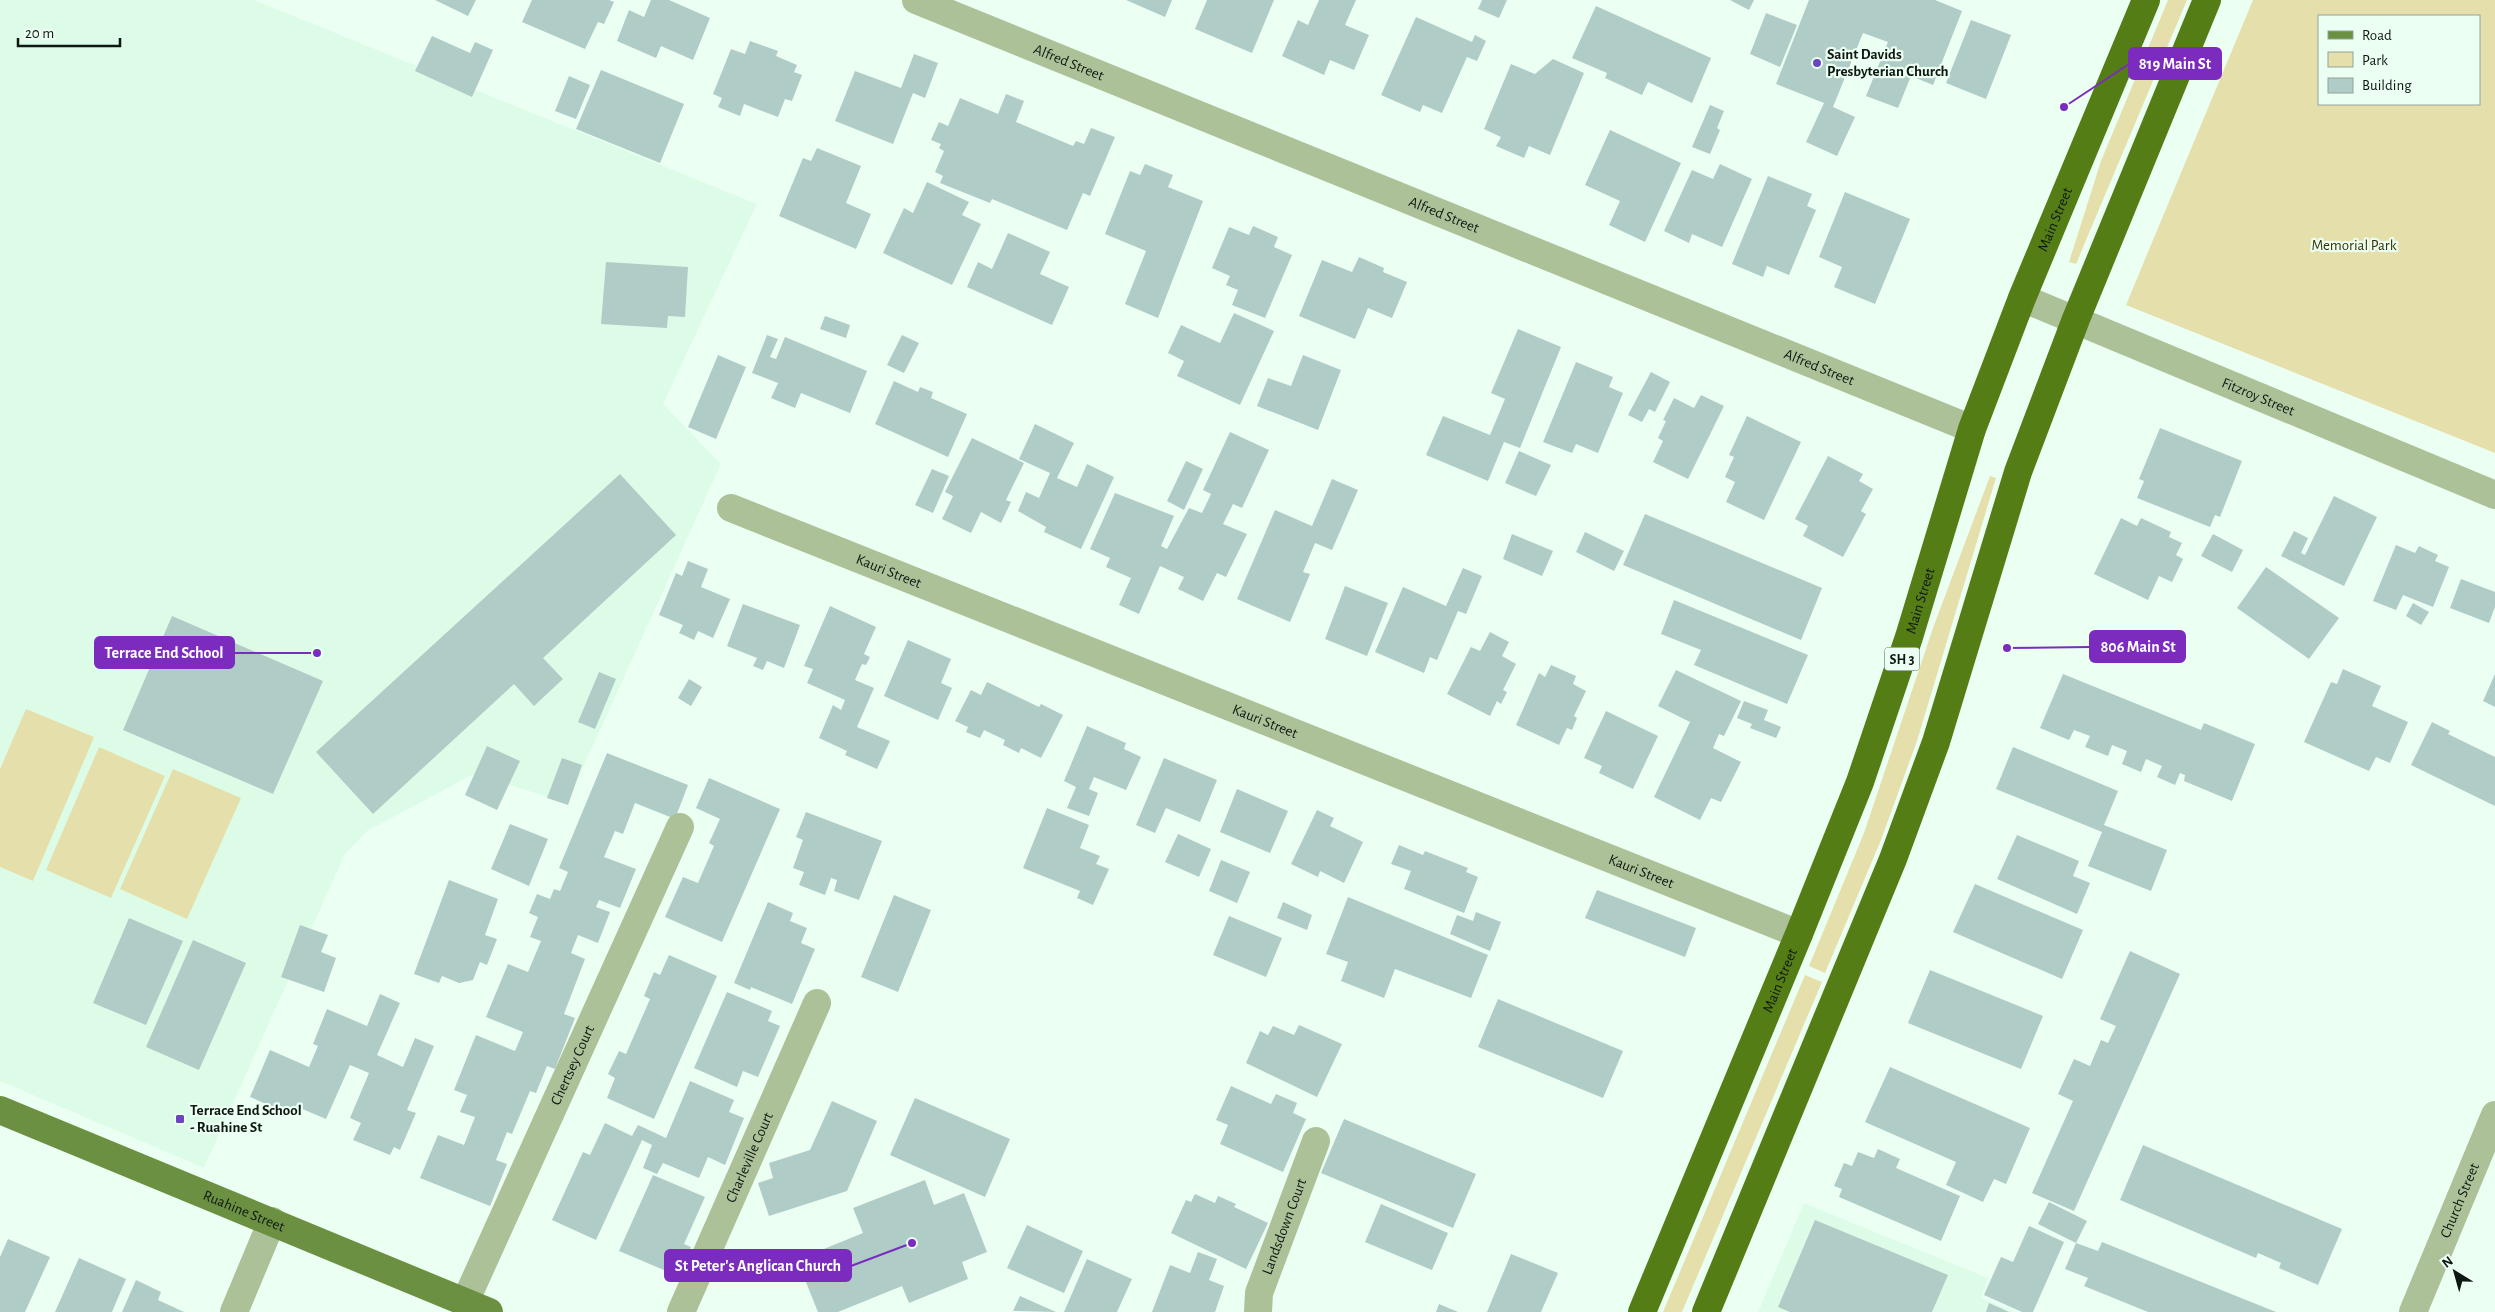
<svg xmlns="http://www.w3.org/2000/svg" width="2495" height="1312" viewBox="0 0 2495 1312" font-family="'Alegreya Sans',sans-serif">
<rect width="100%" height="100%" fill="#ecfff3"/>
<path fill="#ddfce8" d="M0 0H254L757 204 663 404 721 464 567 803 474 774 367 831 345 854 204 1168 0 1081Z
M1804 1203 1988 1278 1981 1298 2015 1312H1758Z"/>
<path fill="#e5e0ab" fill-rule="evenodd" d="M2168 0H2187L2076 264 2069 262 2101 161Z
M2253 0H2495V453L2126 305ZM2319 16H2479V104H2319Z
M1990 476 1996 478 1917 741 1881 840 1825 973 1809 966 1864 833 1933 628Z
M26 709 94 737 33 881 0 867V769Z
M99 747 165 776 111 898 46 870Z
M173 769 241 798 187 919 120 889Z
M1805 975 1822 982 1682 1312H1663Z"/>
<path fill="#afccc7" d="M435 0H476L468 16Z
M532 0H609L614 2 604 24 598 22 585 49 522 22Z
M651 0H669L710 18 693 60 661 46 656 58 617 41 629 10 644 17Z
M1126 0H1172L1165 17Z
M1207 0H1274L1252 53 1195 29Z
M1319 0H1356L1345 25 1369 35 1354 70 1330 60 1324 75 1282 56 1298 20 1308 25Z
M1482 0H1507L1499 18 1478 9Z
M1730 0H1754L1749 10Z
M1809 0H1935L1962 11 1933 85 1911 76 1898 108 1866 96 1888 42 1863 33 1833 107 1855 117 1837 156 1806 142 1824 103 1776 84Z
M1596 6 1711 58 1692 103 1648 82 1642 95 1605 78 1607 73 1572 58Z
M1766 13 1797 25 1780 67 1750 54Z
M1416 17 1472 42 1475 35 1486 41 1477 61 1467 57 1442 113 1423 105 1420 112 1381 95Z
M1971 20 2011 35 1986 99 1946 83Z
M432 36 470 53 475 42 493 50 472 97 415 71Z
M750 41 778 51 776 56 797 65 794 72 802 75 792 101 785 99 778 117 744 104 740 116 718 107 722 98 713 94 731 49 745 54Z
M914 54 938 63 925 98 913 93 893 144 835 121 855 71 901 88Z
M1553 59 1584 73 1550 155 1529 146 1524 158 1496 146 1501 137 1484 129 1511 64 1535 74Z
M601 70 684 104 660 163 576 129Z
M569 76 590 85 576 119 555 111Z
M1006 94 1024 101 1016 122 1073 146 1076 141 1084 144 1091 128 1115 137 1090 196 1083 193 1067 230 992 199 990 203 940 183 943 176 935 172 944 151 939 148 941 144 931 140 939 122 948 126 960 98 998 114Z
M1710 105 1724 111 1717 128 1720 130 1710 154 1692 147Z
M1610 130 1681 163 1645 242 1609 225 1620 201 1585 185Z
M817 148 861 166 846 203 871 214 856 249 779 216 803 158 811 161Z
M1145 164 1173 175 1168 187 1203 201 1158 318 1125 304 1146 251 1105 234 1130 171 1140 175Z
M1720 164 1752 179 1722 247 1692 234 1689 243 1664 231 1692 170 1713 179Z
M1768 176 1812 194 1807 206 1816 210 1789 275 1767 266 1763 277 1732 264Z
M927 182 969 202 962 215 981 224 952 285 883 253 904 208 913 213Z
M1845 192 1910 219 1875 304 1834 287 1842 267 1819 257Z
M1253 226 1278 237 1274 247 1292 255 1265 318 1232 305 1238 290 1226 285 1230 276 1212 268 1229 227 1249 235Z
M1008 233 1050 252 1040 274 1069 287 1052 325 967 287 978 262 992 269Z
M1359 257 1384 268 1383 272 1407 282 1392 318 1368 308 1355 339 1299 316 1322 260 1352 272Z
M606 262 688 267 685 317 668 316 667 328 601 324Z
M1234 313 1274 331 1240 405 1177 376 1184 361 1168 353 1181 325 1220 343Z
M825 316 850 325 846 338 820 329Z
M1518 329 1561 347 1520 448 1504 442 1488 481 1426 455 1443 416 1490 435 1505 399 1491 393Z
M767 335 778 339 770 357 776 359 785 337 867 371 850 413 801 393 795 408 771 398 778 383 752 373Z
M902 335 919 343 904 373 887 365Z
M718 355 746 367 716 439 688 427Z
M1303 355 1341 370 1318 430 1257 406 1268 378 1291 386Z
M1576 362 1613 377 1609 387 1623 393 1598 453 1576 444 1572 453 1543 442Z
M1651 372 1670 382 1655 412 1649 409 1642 422 1628 415Z
M894 381 918 392 920 387 933 392 931 398 967 414 948 457 875 424Z
M1701 395 1724 406 1688 479 1653 462 1663 441 1658 438 1666 421 1663 420 1674 398 1694 408Z
M1747 416 1801 442 1764 520 1726 502 1735 482 1725 477 1734 457 1729 455Z
M1035 424 1074 443 1057 478 1077 487 1087 464 1114 477 1081 549 1044 532 1046 527 1018 511 1026 492 1039 498 1050 473 1019 459Z
M2160 428 2242 461 2220 517 2215 515 2210 527 2137 498 2144 481 2139 479Z
M1230 432 1269 450 1242 508 1233 504 1223 524 1247 534 1226 577 1217 573 1203 601 1178 589 1184 577 1160 566 1139 614 1119 605 1131 578 1106 567 1110 558 1090 549 1115 493 1174 516 1161 546 1167 549 1189 508 1202 513 1211 494 1203 490Z
M972 438 1024 463 1006 500 1011 502 1001 523 981 512 971 533 942 519 953 496 945 492Z
M1519 451 1551 465 1536 496 1505 483Z
M1828 456 1863 474 1859 481 1873 489 1861 511 1866 514 1843 557 1803 536 1808 526 1795 519Z
M1186 461 1203 469 1184 510 1167 501Z
M932 469 949 476 933 513 915 505Z
M620 474 676 535 543 658 563 679 534 706 514 684 373 814 316 752Z
M1332 479 1358 490 1332 550 1315 543 1303 572 1310 574 1290 622 1237 599 1275 510 1312 526Z
M2334 496 2377 517 2344 586 2281 556 2294 531 2308 538 2301 553 2305 555Z
M1645 514 1822 588 1801 640 1623 565Z
M2121 518 2137 526 2141 518 2171 532 2169 537 2182 543 2176 555 2183 559 2172 582 2159 576 2148 600 2094 574Z
M1585 532 1624 551 1614 571 1576 552Z
M1512 534 1553 551 1542 576 1503 559Z
M2213 534 2243 550 2232 572 2201 556Z
M2396 545 2415 553 2419 546 2438 555 2435 561 2449 567 2433 607 2403 595 2396 610 2373 601Z
M688 561 708 569 701 587 730 599 713 638 698 631 694 640 679 633 683 625 659 615 676 573 682 576Z
M2266 567 2339 618 2309 659 2237 608Z
M1463 568 1482 576 1466 614 1458 611 1437 660 1430 657 1424 673 1375 652 1403 587 1446 606Z
M2461 579 2495 592V607L2489 623 2450 608Z
M1345 586 1388 603 1367 656 1325 639Z
M1674 600 1808 655 1787 704 1694 665 1701 650 1661 634Z
M2413 603 2429 612 2421 625 2406 616Z
M743 604 800 625 784 668 767 661 763 670 753 666 757 658 727 646Z
M830 606 876 627 864 654 870 657 866 665 862 664 855 680 874 688 857 727 890 741 877 769 845 755 847 751 819 738 833 705 841 710 845 700 807 683 813 669 804 666Z
M172 616 323 681 273 794 123 730Z
M1490 632 1509 642 1502 656 1516 664 1503 690 1507 692 1501 704 1497 701 1490 716 1447 694 1471 647 1480 651Z
M908 640 951 659 941 683 952 688 938 720 884 696Z
M1551 665 1576 676 1573 684 1586 691 1574 716 1577 718 1572 730 1567 728 1559 745 1516 725 1539 673 1545 677Z
M2343 669 2381 686 2372 706 2408 722 2390 763 2376 757 2369 771 2304 742 2331 682 2337 684Z
M1676 670 1741 701 1724 736 1719 734 1713 748 1741 762 1721 802 1711 798 1700 820 1654 797 1690 722 1658 706Z
M599 672 616 679 595 729 578 722Z
M2063 674 2201 730 2204 723 2255 744 2232 801 2184 781 2185 775 2180 773 2175 785 2157 777 2162 766 2146 759 2141 772 2122 764 2127 751 2112 745 2108 756 2085 747 2090 736 2074 730 2069 740 2040 728Z
M2495 674V707L2483 701Z
M689 679 702 687 691 706 678 698Z
M987 682 1039 707 1041 704 1063 715 1041 758 1021 748 1019 753 1003 745 1005 740 984 730 980 738 966 732 968 727 955 721 971 690 981 695Z
M1744 701 1768 710 1764 720 1781 727 1776 738 1750 728 1752 724 1737 718Z
M1606 711 1658 736 1633 789 1599 773 1602 766 1584 758Z
M2432 722 2450 731 2448 734 2495 757V806L2411 765Z
M1087 726 1126 743 1124 749 1141 757 1126 790 1094 777 1089 789 1098 793 1089 816 1067 808 1076 787 1064 781Z
M487 746 520 761 497 810 465 795Z
M2013 747 2118 791 2104 825 2167 850 2151 891 2088 866 2102 832 1996 789Z
M607 753 688 785 675 819 635 803 623 834 615 831 604 857 636 869 620 908 599 900 596 907 610 912 598 943 578 935 571 953 585 959 564 1014 575 1018 555 1069 547 1066 536 1093 530 1091 512 1134 507 1132 496 1160 507 1164 490 1206 420 1178 438 1135 464 1145 475 1117 460 1112 467 1095 454 1090 476 1035 515 1051 523 1032 486 1017 508 964 528 972 541 941 530 937 538 917 529 913 537 894 550 899 554 889 560 891 568 872 559 868Z
M562 758 582 765 568 805 547 798Z
M1164 758 1217 780 1200 822 1166 808 1155 833 1136 825Z
M709 778 780 809 722 942 665 917 683 877 698 883 714 846 709 843 720 819 696 808Z
M1237 789 1288 811 1270 853 1220 832Z
M1047 808 1089 825 1080 848 1100 856 1096 864 1109 869 1093 905 1077 898 1080 891 1023 868Z
M1317 810 1334 818 1330 826 1363 842 1344 883 1320 871 1318 877 1291 864Z
M806 812 882 841 859 900 834 891 837 880 831 878 825 895 799 885 804 872 793 868 803 840 796 837Z
M510 824 548 839 529 886 491 869Z
M1178 834 1211 849 1199 877 1165 862Z
M2017 835 2079 861 2073 876 2090 883 2077 914 1997 879Z
M1399 845 1423 855 1425 851 1468 868 1466 872 1478 877 1464 913 1404 889 1411 871 1391 864Z
M1221 860 1250 872 1237 903 1209 891Z
M449 880 498 899 485 935 497 939 487 965 480 962 473 980 459 983 442 976 439 983 414 974Z
M1975 884 2083 930 2062 979 1953 932Z
M1597 890 1696 928 1685 957 1585 918Z
M894 895 931 910 898 992 861 977Z
M1348 897 1488 955 1471 998 1395 969 1384 998 1341 981 1348 962 1326 954Z
M768 902 793 913 790 921 807 928 801 943 815 949 792 1004 751 987 750 990 734 983Z
M1283 902 1312 915 1307 930 1277 918Z
M1476 912 1501 922 1490 951 1450 934 1457 915 1473 921Z
M1229 916 1282 938 1266 977 1213 955Z
M129 918 183 941 146 1025 93 1003Z
M300 925 328 935 321 952 336 958 324 992 281 977Z
M193 940 246 963 199 1070 146 1047Z
M2130 951 2180 974 2074 1211 2032 1193 2073 1101 2058 1094 2074 1059 2090 1066 2101 1040 2108 1043 2116 1026 2100 1019Z
M669 955 717 976 654 1119 607 1098 615 1078 608 1074 619 1051 626 1054 650 999 644 996 654 972 660 975Z
M1930 970 2043 1016 2021 1069 1908 1023Z
M727 992 772 1011 768 1021 780 1026 758 1077 743 1071 737 1087 694 1068Z
M380 994 400 1003 377 1055 403 1067 415 1038 434 1046 407 1110 416 1113 400 1150 394 1147 390 1155 353 1140 361 1123 350 1118 369 1073 350 1065 326 1119 300 1108 296 1117 250 1097 270 1050 309 1067 318 1046 313 1044 327 1009 367 1026Z
M1498 999 1623 1051 1603 1098 1478 1047Z
M1299 1025 1342 1044 1317 1097 1246 1063 1260 1031 1268 1035 1273 1026 1294 1035Z
M1890 1067 2030 1128 2006 1184 1994 1179 1983 1202 1946 1185 1956 1162 1865 1122Z
M690 1081 734 1100 729 1112 744 1118 725 1165 708 1157 699 1178 663 1163 657 1174 643 1168 652 1145 642 1140 596 1240 552 1220 583 1152 590 1155 605 1123 632 1136 638 1125 666 1138Z
M1231 1086 1271 1104 1276 1094 1297 1103 1293 1113 1306 1119 1283 1172 1220 1144 1228 1125 1216 1120Z
M915 1098 1010 1139 985 1197 890 1155Z
M832 1101 877 1121 847 1191 769 1216 758 1183 773 1178 769 1163 810 1150Z
M1344 1119 1476 1174 1453 1228 1321 1173Z
M2143 1145 2342 1229 2318 1285 2279 1268 2281 1263 2258 1253 2256 1258 2120 1200Z
M1878 1149 1900 1159 1896 1168 1960 1196 1941 1241 1839 1197 1842 1189 1834 1186 1844 1163 1852 1166 1858 1152 1874 1158Z
M653 1175 705 1197 684 1244 691 1247 678 1276 619 1251Z
M925 1180 934 1205 964 1193 987 1252 962 1262 968 1279 909 1303 902 1286 838 1312H818L797 1260 863 1233 853 1208Z
M1195 1194 1215 1203 1218 1196 1236 1204 1234 1207 1268 1223 1246 1269 1171 1233 1186 1200 1191 1202Z
M2049 1202 2087 1221 2076 1243 2038 1224Z
M1381 1204 1448 1233 1432 1270 1365 1242Z
M1815 1220 1948 1275 1932 1312H1790L1778 1307Z
M1027 1225 1083 1251 1064 1293 1007 1268Z
M2029 1226 2064 1242 2033 1312H2022L1984 1295 2001 1257 2013 1262Z
M8 1239 50 1257 25 1312H0V1257Z
M2102 1242 2276 1312H2148L2084 1286 2088 1278 2065 1269 2076 1243 2098 1251Z
M1198 1252 1217 1259 1209 1280 1224 1286 1215 1312H1152L1170 1265 1190 1273Z
M1511 1254 1558 1273 1541 1312H1487Z
M79 1258 126 1279 112 1312H55Z
M1087 1259 1132 1279 1117 1312H1064Z
M136 1280 161 1292 158 1300 184 1312H122Z
M1020 1296 1056 1312 1013 1311Z
M1989 1303 2009 1312H1986Z
M1439 1304 1458 1312H1436Z"/>
<g fill="none" stroke-linecap="round" stroke-linejoin="round">
<g stroke="#acc198" stroke-width="28">
<path id="s1" d="M916 0 1972 429"/>
<path id="s2" d="M2022 298 2495 495"/>
<path id="s3" d="M731 508 1799 934"/>
<path id="s4" d="M465 1302 680 827"/>
<path d="M234 1312 272 1221"/>
<path id="s5" d="M681 1312 817 1003"/>
<path id="s6" d="M1258 1312 1259 1293 1316 1141"/>
<path id="s7" d="M2413 1312 2495 1115"/>
</g>
<path stroke="#6b9041" stroke-width="28" id="s8" d="M0 1110 489 1312"/>
<g stroke="#547d15" stroke-width="28">
<path id="s9" d="M1642 1312 1799 934 1860 782 1909 637 1972 429 2022 298 2146 0"/>
<path d="M1706 1312 1893 859 1936 742 2018 472 2076 319 2207 0"/>
</g>
</g>
<g fill="#6b45be" stroke="#ecfff3" stroke-width="2">
<circle cx="1817" cy="63" r="5"/>
<rect x="175" y="1114" width="10" height="10" rx="2.5"/>
</g>
<g text-anchor="middle" stroke-width="4.5" stroke-linejoin="round" paint-order="stroke">
<rect fill="#ecfff3" stroke="#515d56" stroke-width="1" x="1884.5" y="647.5" width="35" height="23" rx="4"/>
<g font-size="14" font-weight="bold" fill="#0f1712">
<text x="1902" y="664">SH 3</text>
</g>
<g font-size="15" font-weight="bold" fill="#0f1712" stroke="#ecfff3" text-anchor="start">
<text x="1827" y="59">Saint Davids<tspan x="1827" dy="17">Presbyterian Church</tspan></text>
<text x="190" y="1115">Terrace End School<tspan x="190" dy="17">- Ruahine St</tspan></text>
</g>
<g font-size="15" fill="#0f1712" stroke="#ecfff3">
<text dy="5" stroke="none"><textPath href="#s1" startOffset="165">Alfred Street</textPath></text>
<text dy="5" stroke="none"><textPath href="#s1" startOffset="570">Alfred Street</textPath></text>
<text dy="5" stroke="none"><textPath href="#s9" startOffset="1169">Main Street</textPath></text>
<text dy="5" stroke="none"><textPath href="#s1" startOffset="975">Alfred Street</textPath></text>
<text dy="5" stroke="none"><textPath href="#s2" startOffset="256">Fitzroy Street</textPath></text>
<text dy="5" stroke="none"><textPath href="#s3" startOffset="170">Kauri Street</textPath></text>
<text dy="5" stroke="none"><textPath href="#s9" startOffset="764">Main Street</textPath></text>
<text dy="5" stroke="none"><textPath href="#s3" startOffset="575">Kauri Street</textPath></text>
<text dy="5" stroke="none"><textPath href="#s3" startOffset="980">Kauri Street</textPath></text>
<text dy="5" stroke="none"><textPath href="#s9" startOffset="359">Main Street</textPath></text>
<text dy="5" stroke="none"><textPath href="#s4" startOffset="260">Chertsey Court</textPath></text>
<text dy="5" stroke="none"><textPath href="#s5" startOffset="169">Charleville Court</textPath></text>
<text dy="5" stroke="none"><textPath href="#s7" startOffset="121">Church Street</textPath></text>
<text dy="5" stroke="none"><textPath href="#s8" startOffset="264">Ruahine Street</textPath></text>
<text dy="5" stroke="none"><textPath href="#s6" startOffset="90">Landsdown Court</textPath></text>
</g>
<g font-size="15" fill="#373202" stroke="#ecfff3">
<text x="2354" y="250">Memorial Park</text>
</g>
</g>
<path fill="none" stroke="#7b2cbf" stroke-width="2" d="M2064 107L2129 64M2007 648L2090 647M317 653L234 653M912 1243L851 1266"/>
<g fill="#7b2cbf" stroke="#ecfff3" stroke-width="2">
<circle cx="2064" cy="107" r="5"/>
<circle cx="2007" cy="648" r="5"/>
<circle cx="317" cy="653" r="5"/>
<circle cx="912" cy="1243" r="5"/>
</g>
<g fill="#7b2cbf" stroke="#7b2cbf" stroke-width="2">
<rect x="2129" y="48" width="92" height="31" rx="5"/>
<rect x="2090" y="631" width="95" height="31" rx="5"/>
<rect x="95" y="637" width="139" height="31" rx="5"/>
<rect x="665" y="1250" width="186" height="31" rx="5"/>
</g>
<g font-size="16" text-anchor="middle" font-weight="bold" fill="#fff">
<text x="2175" y="69">819 Main St</text>
<text x="2138" y="652">806 Main St</text>
<text x="164" y="658">Terrace End School</text>
<text x="758" y="1271">St Peter's Anglican Church</text>
</g>
<rect x="2318" y="15" width="162" height="90" fill="#ecfff3" stroke="#94a299"/>
<rect x="2328" y="31" width="25" height="8" fill="#6b9041" stroke="#94a299"/>
<text x="2362" y="40" font-size="15" fill="#0f1712">Road</text>
<rect x="2328" y="52" width="25" height="15" fill="#e5e0ab" stroke="#94a299"/>
<text x="2362" y="65" font-size="15" fill="#0f1712">Park</text>
<rect x="2328" y="78" width="25" height="15" fill="#afccc7" stroke="#94a299"/>
<text x="2362" y="90" font-size="15" fill="#0f1712">Building</text>
<g transform="translate(2455 1272) rotate(323)" stroke="#ecfff3" stroke-width="4" paint-order="stroke">
<path d="M0-4L9 19L0 12L-9 19Z" fill="#0f1712"/>
<text y="-8" font-size="14" font-weight="bold" text-anchor="middle" fill="#0f1712">N</text>
</g>
<path d="M18 38v8h102v-8" fill="none" stroke="#0f1712" stroke-width="2.5"/>
<text x="25" y="38" font-size="15" fill="#0f1712" stroke="#ecfff3" stroke-width="4" paint-order="stroke">20 m</text>
</svg>
